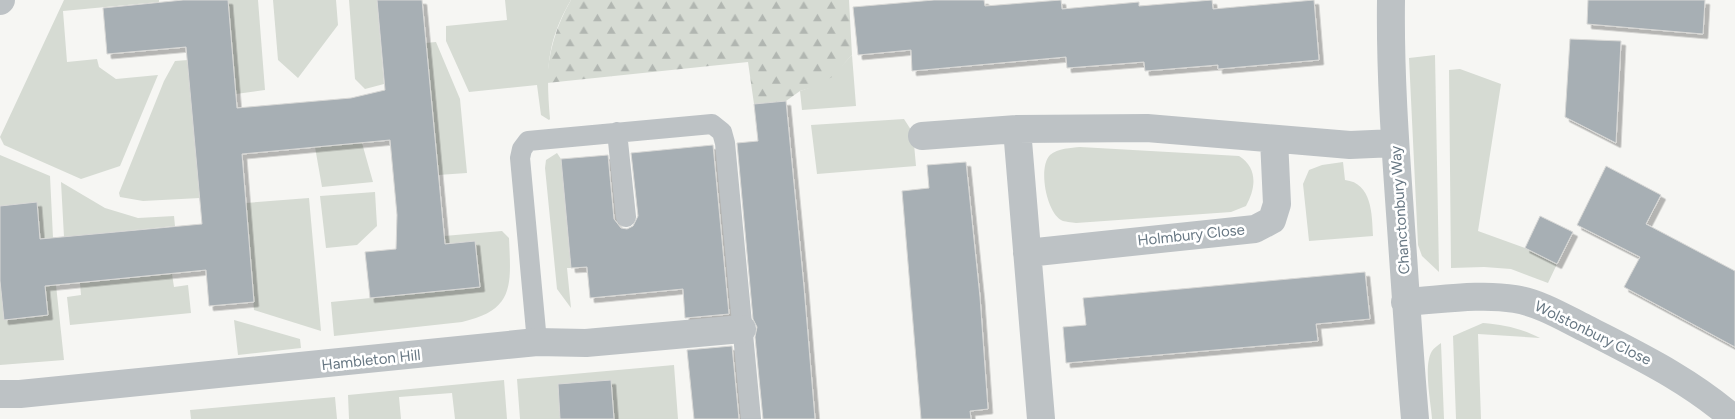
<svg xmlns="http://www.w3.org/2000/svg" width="1735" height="419" viewBox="0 0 1735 419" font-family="Figtree,sans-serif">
<defs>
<pattern id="forest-firs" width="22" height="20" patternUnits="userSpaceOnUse" patternTransform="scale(1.25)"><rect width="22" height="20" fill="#d6dbd3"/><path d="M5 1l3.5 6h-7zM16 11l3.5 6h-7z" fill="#b1b6b1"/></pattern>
<filter id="shadow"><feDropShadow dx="4.5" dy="4.5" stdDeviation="0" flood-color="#0004"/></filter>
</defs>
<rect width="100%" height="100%" fill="#f6f6f3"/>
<path fill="#d6dbd3" d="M64 0H159V2L63 11 67 62 97 59 99 67 116 79 158 75 120 166 81 179 4 145 0 137Z
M228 0H258L265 90 236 94Z
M273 0H336L338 25 298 78 278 60Z
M349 0H377L384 84 365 89 355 79Z
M505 0H571C546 42 546 72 550 119L549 120 541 115 537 85 469 92 446 41V26L507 20Z
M436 42 460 99 467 173 438 175 425 43Z
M852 55 856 106 802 110 800 91C825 83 834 74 852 55Z
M1435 55 1439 272 1422 256 1418 245 1409 58Z
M188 60 200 198 143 201 120 197 119 193 164 81 175 61Z
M1460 69 1501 84 1478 231 1525 248 1557 264 1548 283 1511 269 1484 267 1451 268 1449 70Z
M904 119 913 133 916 166 817 174 811 125Z
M362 143 373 182 322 187 315 147Z
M1080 147 1239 156C1258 168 1256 188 1246 206L1231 212 1076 223C1072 222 1064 222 1061 220 1046 211 1038 167 1050 155 1058 148 1071 148 1080 147Z
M557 153 561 159 571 268H567L571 308 557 289 545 168 546 160Z
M0 155 50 176 53 238 40 240 36 202 0 206Z
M1343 162 1345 180C1372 183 1372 214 1373 236L1309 241 1303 184 1309 170 1322 165Z
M61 182 105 208 138 218 174 216 175 226 64 237Z
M375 192 377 226 357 245 326 248 320 196Z
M309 198 321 331 254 310 245 203Z
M502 231 509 238C511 285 515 310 462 322L334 336 331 302 480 287 475 241 445 244 444 236Z
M172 274 174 287 188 285 191 313 70 325 67 297 81 295 80 283Z
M0 281 4 320 48 315 45 286 56 285 64 360 0 365Z
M234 320 300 339 301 348 238 355Z
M1483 323C1504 325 1521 328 1540 338L1478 334 1481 419H1456L1453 336Z
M1441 343 1444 419H1432C1431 403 1423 365 1432 351 1434 348 1438 345 1441 343Z
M674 365 678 419H614L611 380 558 384 560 419H520L517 379Z
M504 380 507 419H455L452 393 399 397 401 419H349L348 395Z
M335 397 337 419H191L190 410Z"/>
<path fill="url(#forest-firs)" d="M571 0H849L852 55 832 77 817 86 800 91 786 101 754 104 748 62 547 83C548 53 556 26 571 0Z"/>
<path fill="#a7afb4" stroke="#d8d8d6" filter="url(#shadow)" d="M183 0H228L237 108 351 98 385 90 377 0H422L445 244 475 241 480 287 370 298 365 252 396 249 397 215 390 140 242 154 254 302 209 306 206 270 45 286 48 315 4 320 0 281V206L37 202 40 239 202 224 186 47 107 54 103 8Z
M934 0H984L985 6 1061 0 1062 9 1139 2V6L1212 0 1213 9 1314 0 1319 60 1218 69V65L1145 71 1144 62 1067 68 1066 57 912 71 911 50 858 55 853 7Z
M1588 0H1705L1703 34 1587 24Z
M1570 39 1621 41 1616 143 1565 117Z
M786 101 804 287 815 419H763L755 337 757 327 753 319 737 143 758 141 754 104Z
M713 145 729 314 685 318 683 289 590 298 587 267 571 268 561 159 608 155 614 219 621 228 627 229 633 226 638 216 631 153Z
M966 162 980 297 988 409 970 411 971 419H921L902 191 929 188 927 165Z
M1606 166 1661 195 1646 224 1735 271V347L1624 287 1640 257 1577 225Z
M1540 216 1573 232 1557 264 1525 248Z
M1365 272 1370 319 1316 324 1318 341 1066 363 1063 327 1086 325 1083 298Z
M732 346 739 419H694L687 350Z
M611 380 614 419H560L558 384Z"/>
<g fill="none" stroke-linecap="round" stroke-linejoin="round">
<path stroke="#bdc2c5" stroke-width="20" d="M617 132 626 217
M537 342 520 158 522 149 528 141 712 124 722 132 725 143 751 419"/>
<path stroke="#bdc2c5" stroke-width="28" d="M1391 0C1390 71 1395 142 1400 213 1405 282 1409 350 1415 419
M0 1 1 0
M922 136 1017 129
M1027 253 1255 229 1272 220 1277 204 1274 139
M1405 302C1440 300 1480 293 1515 299 1540 303 1563 317 1585 328 1639 356 1688 379 1734 419
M0 394H20L537 342 586 343 742 329
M1041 419 1017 129 1147 128 1350 145 1395 143"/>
</g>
<g text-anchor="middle" stroke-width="5" stroke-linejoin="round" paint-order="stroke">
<g font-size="15" fill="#677783" stroke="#fff">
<text transform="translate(1400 210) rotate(-94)" y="5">Chanctonbury Way</text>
<text transform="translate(1191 235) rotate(-6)" y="5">Holmbury Close</text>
<text transform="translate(1593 333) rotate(26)" y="5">Wolstonbury Close</text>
<text transform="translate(371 360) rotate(-6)" y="5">Hambleton Hill</text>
</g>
</g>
</svg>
